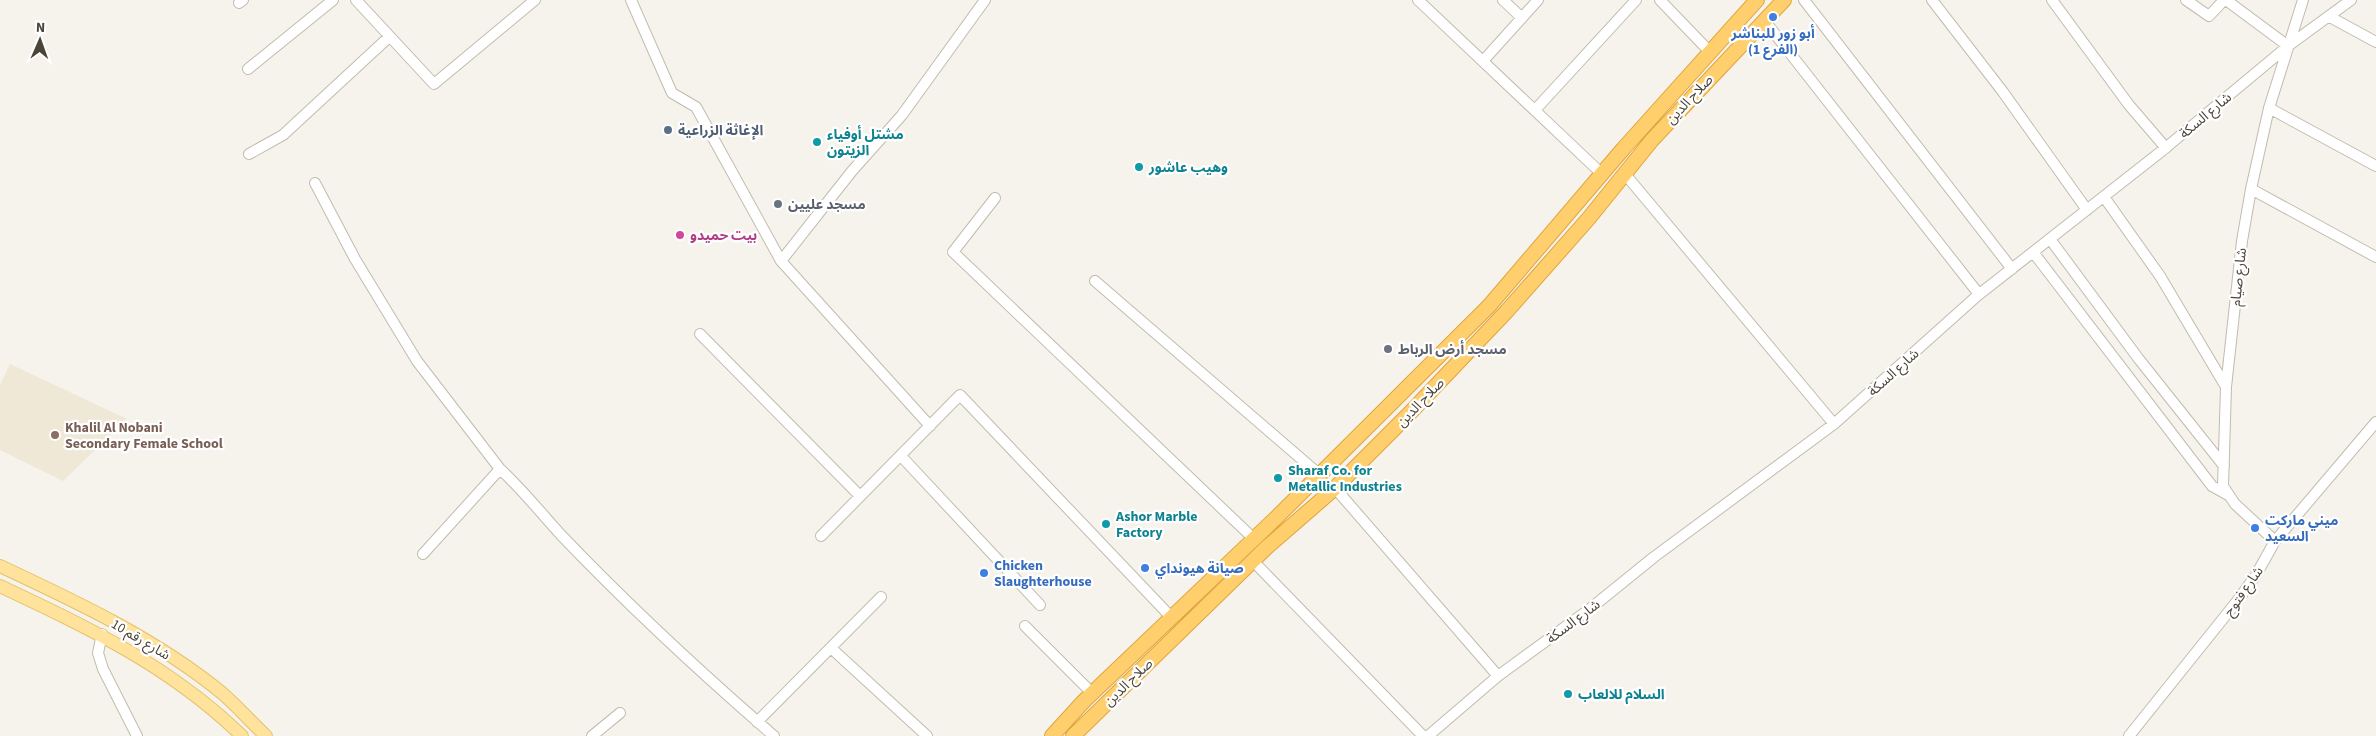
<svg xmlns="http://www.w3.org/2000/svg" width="2376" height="736" viewBox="0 0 2376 736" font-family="'Source Sans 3','Noto Sans Arabic',sans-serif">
<rect width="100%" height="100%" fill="#f6f3ec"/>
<path fill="#efe8d6" d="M10 364 127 419 63 481 0 450V385Z"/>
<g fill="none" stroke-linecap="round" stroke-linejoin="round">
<g stroke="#c2bbae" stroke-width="12">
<path id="minor" d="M356 0 434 84 535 0
M631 0 672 93 696 107 781 261 930 426
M1418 0 1602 174
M1503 0 1522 18
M1660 0 1709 51
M1804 0 2012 269
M1932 0 2003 92 2087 210
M2052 0 2129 105 2166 148
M2186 0 2209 16 2224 0
M2226 0 2288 46
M239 3 243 0
M2330 17 2376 42
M1764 20 1978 293 1977 296
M1483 61 1538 0
M248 69 333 0
M2269 108 2376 166
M1535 110 1636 0
M249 154 283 135 389 37
M1625 174 1834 424
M315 183 355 259 417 361 500 469
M2251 189 2376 257
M2104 197 2160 276 2226 387
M995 198 953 252 1254 539
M2050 239 2138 358 2224 466
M2033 252 2212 486 2228 495
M781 261 852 171 902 115 985 0
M1095 281 1320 475
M700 334 860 496
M901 456 1040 605
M1335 488 1498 676
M821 536 960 395 1171 617
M2275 541 2235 504 2223 486 2226 387 2242 241 2251 189 2269 108 2303 0
M423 554 500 469C522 489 541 513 561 535 629 606 700 672 774 736
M1254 562 1423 736
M1025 626 1092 693
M102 634 98 653 103 669 137 736
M831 648 927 736
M757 722 881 597
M592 736 620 713
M1428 736 1498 676 1591 608 1654 557 1834 424 1977 296 2163 150 2288 46 2351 0
M2129 736 2238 600 2256 575 2275 541 2376 422"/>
</g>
<g stroke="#e6c16a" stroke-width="14">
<path id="major" d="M0 566C77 602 156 639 222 693 237 706 251 722 266 736
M0 586C89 628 170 666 242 736"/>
</g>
<g stroke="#e0a43c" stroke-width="16">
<path id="highway" d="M1052 736 1084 701 1277 517 1489 306 1623 149 1757 0
M1073 736 1266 548 1335 488 1407 416 1507 311 1589 218 1652 140 1784 0"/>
</g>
<use href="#minor" stroke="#fff" stroke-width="10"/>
<use href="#major" stroke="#ffe39c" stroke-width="12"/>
<use href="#highway" stroke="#ffcf6e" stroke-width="14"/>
</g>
<g fill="#3f7fe0" stroke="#fff" stroke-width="2">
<circle cx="1773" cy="17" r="5"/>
<circle cx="2255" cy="528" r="5"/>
<circle cx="1145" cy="568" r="5"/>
<circle cx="984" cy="573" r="5"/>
</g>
<circle fill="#5c6f8a" stroke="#fff" stroke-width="2" cx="668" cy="130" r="5"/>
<g fill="#0f9aa8" stroke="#fff" stroke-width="2">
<circle cx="817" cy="142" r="5"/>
<circle cx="1139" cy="167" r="5"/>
<circle cx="1278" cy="478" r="5"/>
<circle cx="1106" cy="524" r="5"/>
<circle cx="1568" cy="694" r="5"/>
</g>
<g fill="#6b7280" stroke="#fff" stroke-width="2">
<circle cx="778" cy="204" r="5"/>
<circle cx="1388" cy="349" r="5"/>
</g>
<circle fill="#d1479c" stroke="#fff" stroke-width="2" cx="680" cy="235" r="5"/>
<circle fill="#8d6e63" stroke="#fff" stroke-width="2" cx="55" cy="435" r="5"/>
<g text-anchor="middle" stroke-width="4.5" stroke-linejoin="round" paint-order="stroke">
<g font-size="14" font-weight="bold" fill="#366cbe" stroke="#fff" text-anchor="start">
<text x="1773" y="38" text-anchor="middle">أبو زور للبناشر<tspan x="1773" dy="16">(الفرع 1)</tspan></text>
<text x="2265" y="525">ميني ماركت<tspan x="2265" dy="16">السعيد</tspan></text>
<text x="994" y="570">Chicken<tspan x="994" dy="16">Slaughterhouse</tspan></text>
<text x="1155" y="573">صيانة هيونداي</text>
</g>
<g font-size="14" fill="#4b4439" stroke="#fff">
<text transform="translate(1689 99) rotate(-47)" y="5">صلاح الدين</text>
<text transform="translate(2205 115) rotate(-40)" y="5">شارع السكة</text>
<text transform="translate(2238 277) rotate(-84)" y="5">شارع صيام</text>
<text transform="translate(1893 372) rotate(-42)" y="5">شارع السكة</text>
<text transform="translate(1420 402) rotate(-46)" y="5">صلاح الدين</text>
<text transform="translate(2243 591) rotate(-55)" y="5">شارع فتوح</text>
<text transform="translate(1573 621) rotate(-37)" y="5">شارع السكة</text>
<text transform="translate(141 639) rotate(31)" y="5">شارع رقم 10</text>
<text transform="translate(1128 682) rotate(-44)" y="5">صلاح الدين</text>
</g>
<g font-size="14" font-weight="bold" fill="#4e5e75" stroke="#fff" text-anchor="start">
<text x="678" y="135">الإغاثة الزراعية</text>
</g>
<g font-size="14" font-weight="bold" fill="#0d838f" stroke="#fff" text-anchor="start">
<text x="827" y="139">مشتل أوفياء<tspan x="827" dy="16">الزيتون</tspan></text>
<text x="1149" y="172">وهيب عاشور</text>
<text x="1288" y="475">Sharaf Co. for<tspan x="1288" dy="16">Metallic Industries</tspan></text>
<text x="1116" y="521">Ashor Marble<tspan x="1116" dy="16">Factory</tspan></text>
<text x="1578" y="699">السلام للالعاب</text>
</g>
<g font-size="14" font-weight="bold" fill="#5b616d" stroke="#fff" text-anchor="start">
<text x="788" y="209">مسجد عليين</text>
<text x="1398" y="354">مسجد أرض الرباط</text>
</g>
<g font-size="14" font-weight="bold" fill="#b23c85" stroke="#fff" text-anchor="start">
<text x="690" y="240">بيت حميدو</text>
</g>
<g font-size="14" font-weight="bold" fill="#785e54" stroke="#fff" text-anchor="start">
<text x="65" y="432">Khalil Al Nobani<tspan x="65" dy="16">Secondary Female School</tspan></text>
</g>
</g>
<g transform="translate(40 40) rotate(2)" stroke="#ffffff" stroke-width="4" paint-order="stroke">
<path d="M0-4L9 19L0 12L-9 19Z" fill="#4b4439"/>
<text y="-8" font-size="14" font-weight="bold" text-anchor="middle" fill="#4b4439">N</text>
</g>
</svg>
